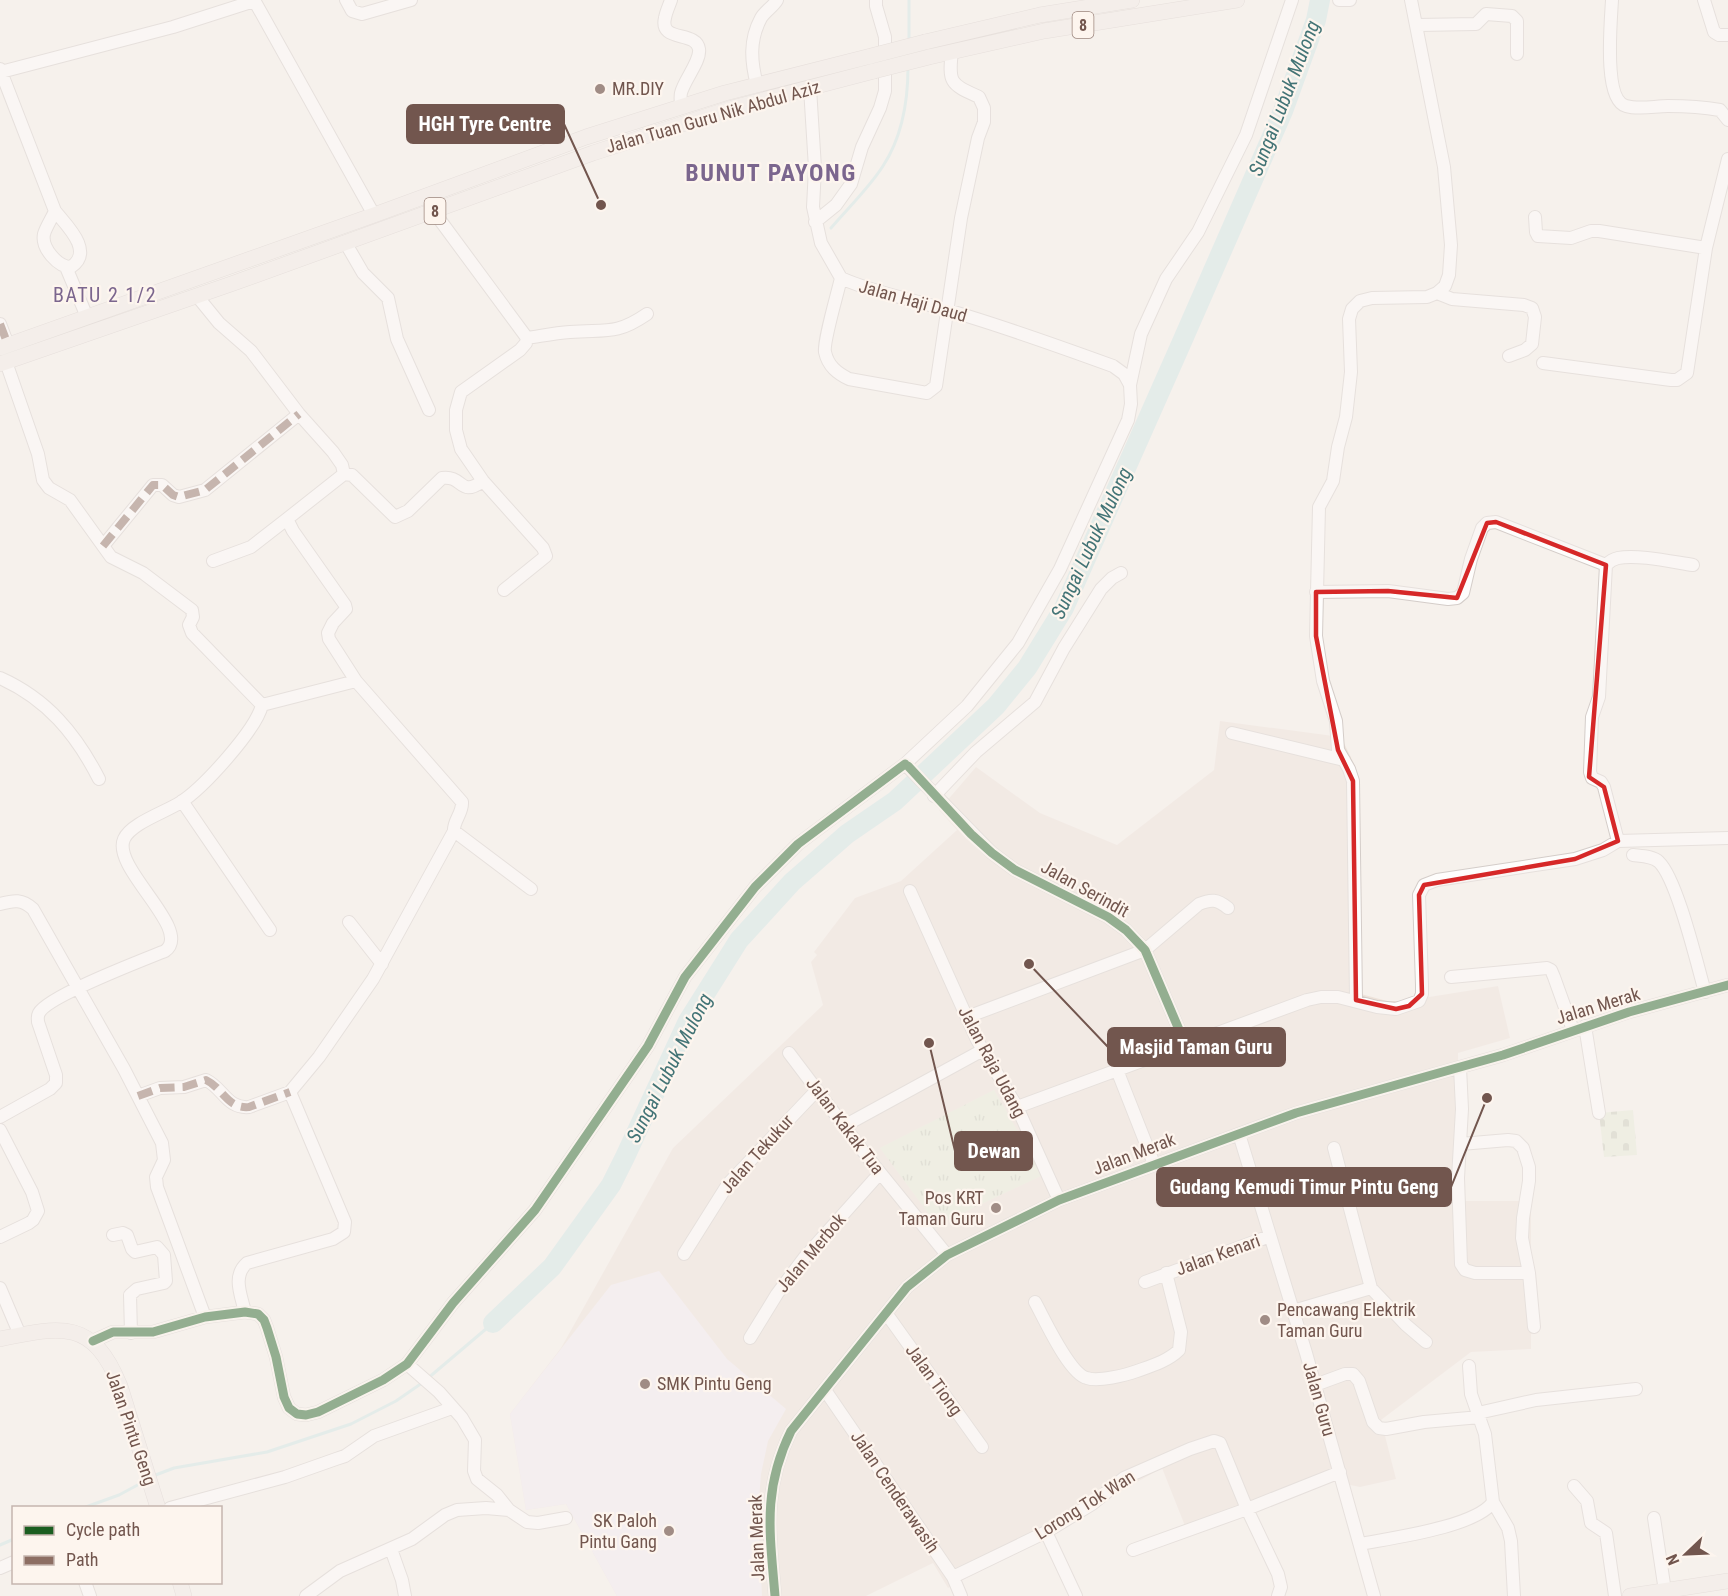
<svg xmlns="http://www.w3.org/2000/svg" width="1728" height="1596" viewBox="0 0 1728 1596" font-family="'Roboto Condensed',sans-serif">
<defs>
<pattern id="cemetery-stones" width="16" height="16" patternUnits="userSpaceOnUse" patternTransform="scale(1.5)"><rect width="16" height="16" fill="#e6ecd8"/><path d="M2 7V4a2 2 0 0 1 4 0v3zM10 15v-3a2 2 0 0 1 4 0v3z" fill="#c9ccbb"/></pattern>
<pattern id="park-tufts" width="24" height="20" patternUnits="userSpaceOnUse" patternTransform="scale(1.5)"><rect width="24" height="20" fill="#e6ecd8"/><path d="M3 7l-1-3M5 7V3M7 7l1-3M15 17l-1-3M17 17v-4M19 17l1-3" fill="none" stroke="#c9ccbb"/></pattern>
</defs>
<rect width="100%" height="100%" fill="#f6f1ec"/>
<path fill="#eee3da" d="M1220 721 1341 737 1356 768 1361 994 1387 1001H1404L1498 986 1510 1038 1458 1053 1460 1201H1531V1349L1471 1352 1381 1420 1396 1479 1360 1487 1331 1481 1189 1536 1162 1468 948 1588 933 1563 866 1596H782L780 1591 768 1596H617L566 1504 526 1510 510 1414 561 1348 673 1148 823 1005 811 962 817 955 814 952 855 898 901 881 957 830 939 810 976 767 1040 813 1117 845 1214 770Z"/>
<path fill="#f2eaf2" d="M659 1271 727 1359 786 1409 768 1441 761 1474 758 1512 762 1596H617L566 1504 526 1510 510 1414 611 1285Z"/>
<path fill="url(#cemetery-stones)" d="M1633 1110 1637 1155 1604 1157 1599 1113Z"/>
<path fill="url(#park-tufts)" d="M994 1090 1043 1175 937 1225 880 1148Z"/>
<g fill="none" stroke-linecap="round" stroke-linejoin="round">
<path stroke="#cfe6e5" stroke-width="3" d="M909 42V0
M831 228C848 208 869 188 883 166 902 137 908 101 908 67
M427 1379 493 1323
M153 1476 174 1468 267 1452 351 1424 396 1401 422 1383
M83 1508 119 1495 145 1481
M0 1545 14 1539"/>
<path stroke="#cfe6e5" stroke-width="20" d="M493 1323 552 1267 611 1185 625 1157 688 1021 739 940 792 882 847 834 895 801 944 755 996 706 1027 668 1064 608 1181 344 1283 111 1316 20 1320 0"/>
<g stroke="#d4cdc9" stroke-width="14">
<path id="minor" d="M254 0 374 215
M346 0 352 11 362 14 411 0
M671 0C669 6 666 12 665 18 659 43 696 30 699 49 701 61 684 80 681 93 680 97 681 103 681 107
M1339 0H1350
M1612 0C1611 21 1603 100 1626 106 1639 110 1655 106 1668 106 1685 106 1703 107 1720 110L1728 120
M1704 0 1714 32 1719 35H1728
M1417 25 1476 24 1486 14 1512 16 1517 21V54
M0 69 55 211C65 224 95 251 71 267 58 267 41 248 44 234 46 227 52 218 55 211
M1 72 173 27 254 1
M757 85C751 62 749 40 761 18 765 11 773 7 777 0
M810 88 815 168 813 207 821 243 841 278C874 293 912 299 947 310 1003 326 1058 346 1113 366L1124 374 1130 385
M434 212 527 338 526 343 520 350 461 392 456 410V430L461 449 483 481 543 548 546 556 504 590
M1535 217 1536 232 1538 236 1571 238 1591 231H1599L1706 248
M815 222 836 205 851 184 862 147 880 108 885 91V37L876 6V0
M345 242 363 273 388 298 397 339 429 410
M66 267 87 317
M841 278C838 292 823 342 825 352 828 366 837 373 849 379L927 393 936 386 961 218 978 138 984 122V108L979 97C951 84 948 84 952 51
M1437 293 1452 299 1524 305 1532 308 1535 317 1532 344 1525 350 1509 356
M197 296 219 323 251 351 299 414 333 452 342 465 344 474
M0 324 8 345
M527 338C541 336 555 333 570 332 605 329 615 336 647 314
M6 362 38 454 43 480 49 488 70 500 111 557 143 573 192 610 193 617 189 625 192 633 262 705
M1543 363 1671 380H1677L1687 373 1706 248 1728 159
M483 481C459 498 464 475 442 478L408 511 395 517 352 475 344 474 287 519 293 531 345 605 346 609 333 623 328 633 329 639 356 681 462 802C463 813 453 821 454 831L531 889
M103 546 153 485H162L173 495 179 497 205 490 299 414
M213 561 251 547 287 519
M1606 565 1599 697 1592 717 1590 772 1592 778 1601 782 1604 787 1618 841
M1316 592 1388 591 1448 599 1457 598 1463 593 1471 559 1482 528 1487 523 1496 522 1606 565C1609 562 1613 559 1618 558 1637 554 1673 562 1693 565
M0 678C47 699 76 734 99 779
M262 705 356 681
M1232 733 1344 760
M934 796 976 752 1035 702 1064 648 1101 589 1112 578 1121 573
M182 801 270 930
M1633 855C1641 856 1653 856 1659 862 1677 879 1697 964 1705 992
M910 891 977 1040 1017 1107 1059 1200
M0 904C14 900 22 899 33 909L124 1069 162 1143 164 1160 156 1177 157 1187 205 1317
M349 922 382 964
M1451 977 1547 968 1551 970 1554 977 1573 1030
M1356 1000 1353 781 1349 769 1338 750 1336 721 1323 681 1316 636 1319 507 1333 481 1338 447 1346 417 1351 372 1349 319 1352 309 1360 301 1372 298 1427 297 1437 293 1445 286 1449 275 1451 245 1444 167 1411 0
M967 1017 1145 950 1199 904C1211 899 1217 899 1228 908
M1585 1026 1599 1113
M1186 1046 1145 950 1126 930 1108 917 1015 870 992 853 905 764 967 706 1018 643 1060 569 1128 420 1131 404 1130 385 1141 334 1166 279 1198 232 1246 135 1292 0
M789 1053 869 1159 947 1255
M1460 1067 1462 1109 1458 1178 1461 1264 1465 1270 1475 1273H1529
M1117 1070 1154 1164
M138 1096 160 1088 184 1087 206 1080C223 1088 227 1109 249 1107L290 1092
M1017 1107 1307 1000 1321 997H1338L1377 1007 1396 1009 1419 1001 1422 994V985L1419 895 1424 885 1437 880 1575 859 1603 850 1618 841 1728 838
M0 1117 50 1089 56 1083V1075L38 1022C38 1018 37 1017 39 1013 48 996 143 960 165 951 194 930 111 868 124 839 131 823 166 812 181 802 203 788 256 730 262 705
M844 1126 983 1050
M0 1130 32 1192 38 1211 33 1220 29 1223 0 1237
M1239 1134 1306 1353 1374 1596
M1461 1144 1508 1140 1516 1141 1523 1148 1529 1167V1181L1523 1218 1522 1238 1529 1273 1534 1327
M1334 1148 1371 1288 1406 1325 1426 1342
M113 1235 123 1233 127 1235 132 1249 135 1252 157 1247 164 1255 166 1281 164 1283 137 1289 130 1295 131 1333
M684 1254 728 1184 817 1090
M1145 1282 1270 1236
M0 1288 20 1335
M1035 1302C1044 1318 1069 1374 1087 1378 1098 1382 1126 1375 1137 1371 1151 1366 1168 1361 1179 1350L1181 1332 1166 1273
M1293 1311 1371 1288
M245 1312C241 1295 232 1276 247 1263L333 1239 344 1232 345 1222 290 1092 319 1057 373 979 454 831
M886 1313 982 1447
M750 1338 777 1294 804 1258 880 1173
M93 1341 113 1332H153L205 1317 245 1312 258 1314 264 1320 267 1328 276 1357 284 1397 289 1408 297 1414 306 1415 318 1412 383 1380 407 1364 453 1303 535 1210 648 1046 685 977 755 887 798 844 905 764
M407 1364 439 1392 462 1418 475 1440 474 1471 477 1479 497 1495 509 1510
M1315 1385 1345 1374H1353L1359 1381 1373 1422 1379 1428 1386 1429 1424 1422 1480 1417
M825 1390 953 1577 961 1596
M1478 1413 1536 1400 1636 1389
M1574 1486 1587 1501 1591 1523 1606 1533 1615 1596
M1493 1502 1508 1528 1511 1541 1514 1596
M170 1508 285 1477 336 1459 345 1456 374 1436 452 1408
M1654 1518 1665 1591
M1046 1532 1076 1596
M1360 1544C1391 1538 1476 1527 1493 1502L1485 1434 1471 1394 1469 1366
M391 1549 402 1580 405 1596
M1133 1550 1247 1509 1340 1472
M0 1568 14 1562
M953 1577 1046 1532 1092 1504 1124 1478 1190 1449 1214 1441 1220 1443 1247 1509 1278 1574 1281 1587 1278 1596
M85 1582 90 1596
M306 1596 340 1571 412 1539 445 1515 457 1510 486 1508 509 1510 527 1522 538 1523 566 1518
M775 1596C770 1534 762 1490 791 1431L907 1287 947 1255 1059 1200 1296 1113 1503 1055 1629 1012 1728 985"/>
</g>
<g stroke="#d5cbc7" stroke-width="16">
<path id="major" d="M925 42 1040 15 1132 0
M929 57 1044 31 1237 0
M0 348 374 215 586 137 725 93 871 56
M0 364 231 284 593 153 732 108 874 71
M0 1339C62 1326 93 1319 120 1386L158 1508
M180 1582 184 1596
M1630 1596 1728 1581"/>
</g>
<use href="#minor" stroke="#fefdfc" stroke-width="12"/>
<use href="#major" stroke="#f1ece7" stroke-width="15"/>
<g stroke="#d5cbc7" stroke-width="16" stroke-linecap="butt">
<path id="major-bridge" d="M871 56 925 42
M874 71 929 57"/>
</g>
<use href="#major-bridge" stroke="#f1ece7" stroke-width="15"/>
<path stroke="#8d6e63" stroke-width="8" stroke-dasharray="15 8" stroke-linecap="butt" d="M0 324 8 345
M103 546 153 485H162L173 495 179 497 205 490 299 414
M138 1096 160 1088 184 1087 206 1080C223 1088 227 1109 249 1107L290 1092"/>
<g stroke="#fdf5ee" stroke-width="13">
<path id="cycleway" d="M908 766 971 834 992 853 1015 870 1108 917 1126 930 1145 950 1186 1046
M93 1341 113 1332H153L205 1317 245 1312 258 1314 264 1320 267 1328 276 1357 284 1397 289 1408 297 1414 306 1415 318 1412 383 1380 407 1364 453 1303 535 1210 648 1046 685 977 755 887 798 844 905 764
M775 1596C770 1534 762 1490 791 1431L907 1287 947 1255 1059 1200 1296 1113 1503 1055 1629 1012 1728 985"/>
</g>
<use href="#cycleway" stroke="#1b5e20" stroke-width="9"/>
</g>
<path d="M0 0H1728V1596H0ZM1496 522 1606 565 1589 777 1604 787 1618 841 1575 859 1424 885 1419 895 1422 994 1409 1006 1396 1009 1356 1000 1353 781 1338 750 1316 636V592L1388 591 1457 598 1487 523Z" fill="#f6f1ec" fill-opacity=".55" fill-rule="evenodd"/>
<path fill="none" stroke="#d62828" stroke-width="4.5" stroke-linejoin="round" d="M1496 522 1606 565 1589 777 1604 787 1618 841 1575 859 1424 885 1419 895 1422 994 1409 1006 1396 1009 1356 1000 1353 781 1338 750 1316 636V592L1388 591 1457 598 1487 523Z"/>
<g fill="#a08c85" stroke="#fdf5ee" stroke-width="2">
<circle cx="600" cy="89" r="6"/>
<circle cx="996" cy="1208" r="6"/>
<circle cx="1265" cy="1320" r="6"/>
<circle cx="645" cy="1384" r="6"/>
<circle cx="669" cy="1531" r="6"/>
</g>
<g text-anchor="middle" stroke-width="4.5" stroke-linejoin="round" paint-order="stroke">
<g fill="#fdf5ee" stroke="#9c867e" stroke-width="1.5">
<rect x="1072.5" y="12" width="21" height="26" rx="4.5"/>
<rect x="424.5" y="198" width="21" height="26" rx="4.5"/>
</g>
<g font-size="16" font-weight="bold" fill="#72564e">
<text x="1083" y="31">8</text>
<text x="435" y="217">8</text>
</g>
<g font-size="18" fill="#72564e" stroke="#fdf5ee" text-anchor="start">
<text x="612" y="95">MR.DIY</text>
<text x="984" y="1204" text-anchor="end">Pos KRT<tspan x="984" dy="21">Taman Guru</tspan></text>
<text x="1277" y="1316">Pencawang Elektrik<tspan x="1277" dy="21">Taman Guru</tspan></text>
<text x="657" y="1390">SMK Pintu Geng</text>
<text x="657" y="1527" text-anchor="end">SK Paloh<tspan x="657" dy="21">Pintu Gang</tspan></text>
</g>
<g font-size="18" fill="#72564e" stroke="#fdf5ee">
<text transform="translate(713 117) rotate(-16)" y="6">Jalan Tuan Guru Nik Abdul Aziz</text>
<text transform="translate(913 301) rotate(16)" y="6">Jalan Haji Daud</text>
<text transform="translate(1085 889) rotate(29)" y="6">Jalan Serindit</text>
<text transform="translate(1598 1006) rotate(-17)" y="6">Jalan Merak</text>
<text transform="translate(992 1062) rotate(62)" y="6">Jalan Raja Udang</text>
<text transform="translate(845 1126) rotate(53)" y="6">Jalan Kakak Tua</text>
<text transform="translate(757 1154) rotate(-48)" y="6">Jalan Tekukur</text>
<text transform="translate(1134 1154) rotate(-21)" y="6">Jalan Merak</text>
<text transform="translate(811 1253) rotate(-50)" y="6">Jalan Merbok</text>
<text transform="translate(1218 1255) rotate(-20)" y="6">Jalan Kenari</text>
<text transform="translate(934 1380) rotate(54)" y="6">Jalan Tiong</text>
<text transform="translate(1319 1399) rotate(74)" y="6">Jalan Guru</text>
<text transform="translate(131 1428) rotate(71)" y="6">Jalan Pintu Geng</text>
<text transform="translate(895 1492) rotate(56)" y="6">Jalan Cenderawasih</text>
<text transform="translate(1085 1505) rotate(-32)" y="6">Lorong Tok Wan</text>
<text transform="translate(757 1538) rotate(-92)" y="6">Jalan Merak</text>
</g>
<g font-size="20" font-style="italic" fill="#437476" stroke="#fdf5ee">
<text transform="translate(1284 98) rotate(-69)" y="7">Sungai Lubuk Mulong</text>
<text transform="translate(1091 543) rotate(-65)" y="7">Sungai Lubuk Mulong</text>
<text transform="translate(669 1068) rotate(-63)" y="7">Sungai Lubuk Mulong</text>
</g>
<g font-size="20" letter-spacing="1.5" fill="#7b668e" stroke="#fdf5ee">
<text x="105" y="302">BATU 2 1/2</text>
</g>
<g font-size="24" font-weight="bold" letter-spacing="1.5" fill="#7b668e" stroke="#fdf5ee">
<text x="771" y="181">BUNUT PAYONG</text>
</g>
</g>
<path fill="none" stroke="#72564e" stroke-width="2" d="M601 205L564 124M1029 964L1108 1047M929 1043L955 1151M1487 1098L1451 1187"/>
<g fill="#72564e" stroke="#fdf5ee" stroke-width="2">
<circle cx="601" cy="205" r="6"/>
<circle cx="1029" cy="964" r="6"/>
<circle cx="929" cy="1043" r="6"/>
<circle cx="1487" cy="1098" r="6"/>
</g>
<g fill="#72564e" stroke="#72564e" stroke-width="2">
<rect x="407" y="105" width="157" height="38" rx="6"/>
<rect x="1108" y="1028" width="177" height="38" rx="6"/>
<rect x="955" y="1132" width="77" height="38" rx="6"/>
<rect x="1157" y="1168" width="294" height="38" rx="6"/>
</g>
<g font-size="20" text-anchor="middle" font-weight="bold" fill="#fff">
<text x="485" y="131">HGH Tyre Centre</text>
<text x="1196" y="1054">Masjid Taman Guru</text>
<text x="994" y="1158">Dewan</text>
<text x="1304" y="1194">Gudang Kemudi Timur Pintu Geng</text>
</g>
<rect x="12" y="1506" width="210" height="78" fill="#fdf5ee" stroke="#c5b5ae" stroke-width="1.5"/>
<rect x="24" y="1526" width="30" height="9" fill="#1b5e20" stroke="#c5b5ae" stroke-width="1.5"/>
<text x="66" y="1536" font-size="18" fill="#72564e">Cycle path</text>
<rect x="24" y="1556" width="30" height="9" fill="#8d6e63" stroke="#c5b5ae" stroke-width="1.5"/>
<text x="66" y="1566" font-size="18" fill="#72564e">Path</text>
<g transform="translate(1686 1554) rotate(247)" stroke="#fdf5ee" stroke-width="4.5" paint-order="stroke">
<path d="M0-4.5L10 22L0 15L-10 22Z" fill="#72564e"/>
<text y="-9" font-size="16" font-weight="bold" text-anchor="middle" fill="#72564e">N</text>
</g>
</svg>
